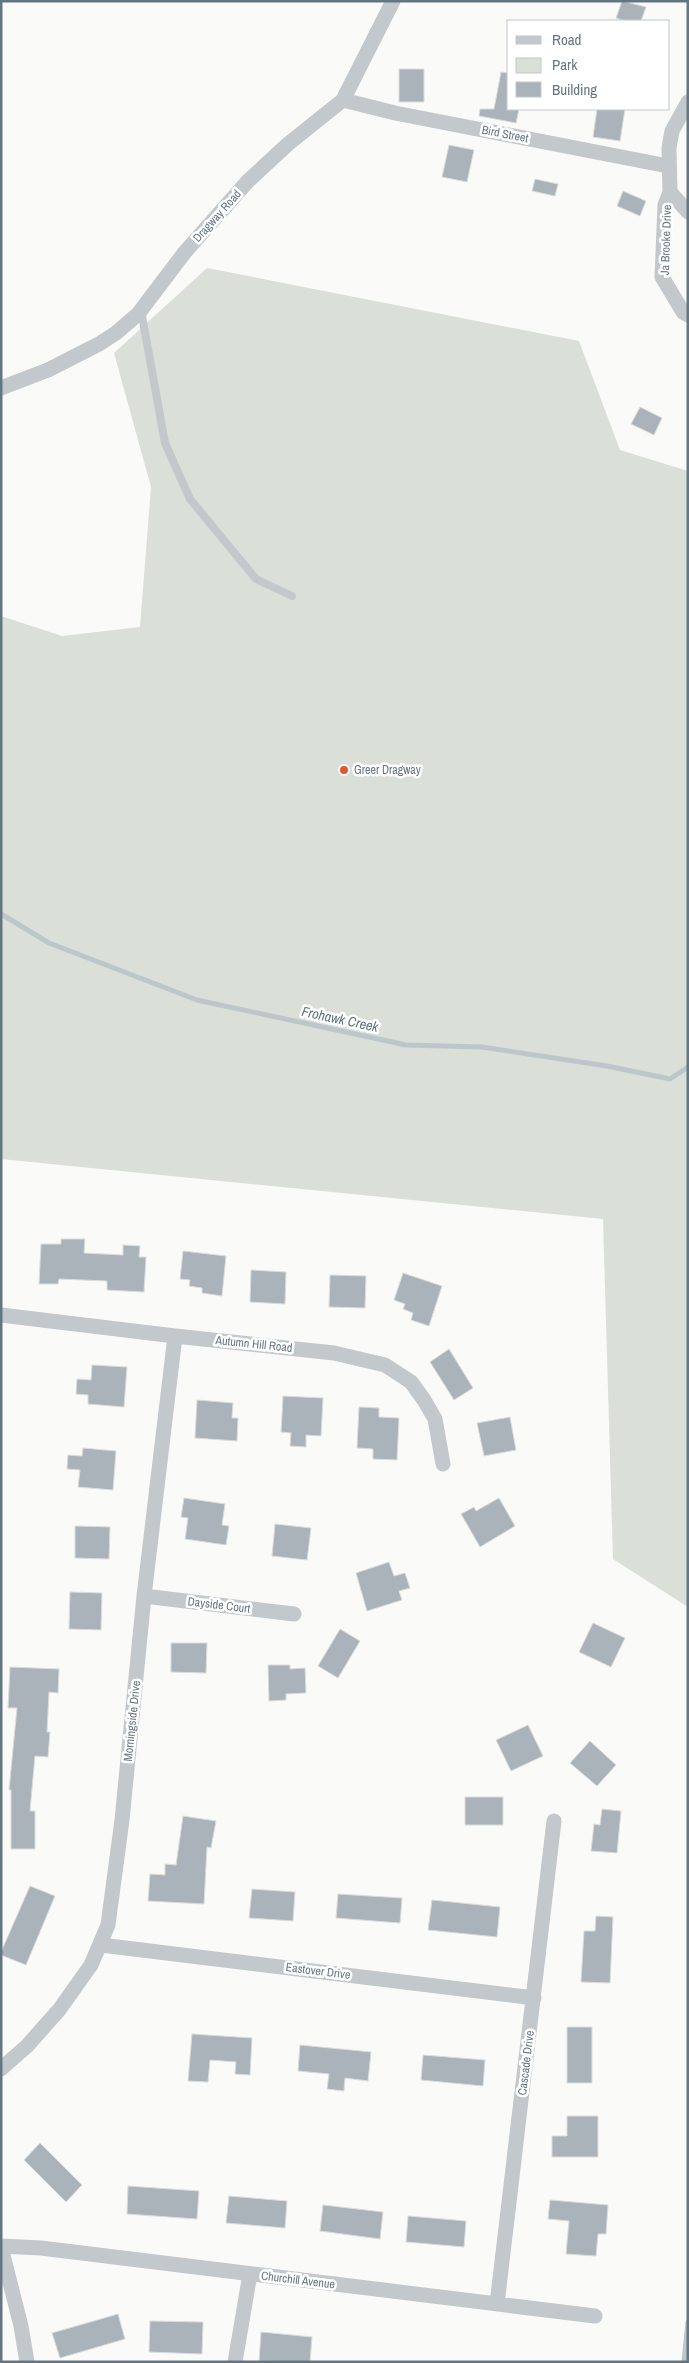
<svg xmlns="http://www.w3.org/2000/svg" width="689" height="2363" viewBox="0 0 689 2363" font-family="'Archivo Narrow',sans-serif">
<rect width="100%" height="100%" fill="#fafaf8"/>
<path fill="#dadfd7" d="M207 268 579 341 620 450 688 471V1607L613 1559 603 1219 1 1159V616L62 636 140 627 151 487 114 353Z"/>
<g fill="none" stroke-linecap="round" stroke-linejoin="round">
<path stroke="#bbc7cb" stroke-width="5" d="M1 914 49 943 197 1000 406 1045 482 1047 607 1066 670 1079 688 1067
M684 2362 688 2322"/>
</g>
<path fill="#aab3b9" stroke="#dcdcda" d="M622 1 646 7 641 21H625L616 18Z
M399 69H424V102H399Z
M501 72 508 73V109H519L516 123 479 116 480 109H494Z
M597 109H625L620 141 593 137Z
M449 145 474 150 467 182 442 177Z
M535 179 558 184 555 196 532 191Z
M623 191 646 201 640 216 617 206Z
M640 407 662 418 654 435 631 424Z
M61 1239H85L84 1253 123 1255V1245L140 1246 139 1257H146L144 1292 107 1290V1281L59 1279 58 1284H39L41 1244H61Z
M183 1251 226 1256 222 1296 202 1293V1288L189 1286 190 1280 180 1279Z
M251 1270 286 1272 285 1304 250 1302Z
M403 1273 442 1286 429 1326 411 1320 413 1313 403 1309 405 1304 394 1300Z
M330 1275 366 1276 365 1308 329 1307Z
M449 1349 473 1388 454 1400 430 1362Z
M92 1365 127 1367 124 1407 88 1404V1395L76 1394 77 1379 91 1380Z
M283 1396 323 1398 321 1436 306 1435V1447L290 1446 291 1433 281 1432Z
M197 1400 233 1403 232 1418H238L237 1441 195 1438Z
M359 1407 379 1408V1417L399 1418 397 1460 373 1459V1449L357 1448Z
M510 1417 516 1450 484 1456 477 1423Z
M83 1448 116 1451 113 1490 78 1487 80 1470 67 1469 68 1455 82 1456Z
M184 1498 225 1504 222 1525 229 1526 226 1545 185 1539 188 1518 181 1517Z
M499 1498 515 1526 480 1547 461 1514 474 1507 476 1511Z
M275 1524 311 1528 307 1560 272 1556Z
M75 1526 110 1527 109 1559 75 1558Z
M389 1562 394 1576 405 1573 410 1588 399 1591 402 1600 367 1611 356 1573Z
M70 1592 102 1593 101 1630 69 1629Z
M593 1623 625 1638 611 1667 579 1652Z
M340 1629 360 1641 338 1678 318 1666Z
M171 1643H207L206 1673 171 1672Z
M268 1665H290V1669L305 1668 306 1693 286 1694V1700L269 1701Z
M10 1667 59 1669 58 1693 49 1692 47 1732H50L48 1757 35 1756 30 1811H35V1849H11V1790H9L17 1708H8Z
M528 1725 543 1756 511 1771 496 1740Z
M590 1741 616 1765 597 1786 570 1763Z
M465 1797H503V1825H465Z
M602 1809 621 1811 617 1853 591 1851 594 1824 600 1825Z
M183 1816 216 1821 211 1848 207 1847 204 1904 148 1901 150 1874 165 1875V1864L176 1865Z
M30 1886 55 1896 26 1965 1 1955V1952Z
M252 1889 295 1892 293 1921 249 1918Z
M338 1894 402 1898 400 1923 336 1918Z
M432 1900 500 1907 497 1937 428 1930Z
M596 1916 613 1917 610 1983 581 1982 584 1931H595Z
M567 2027H592V2083H567Z
M192 2034 252 2038 250 2075 235 2074 236 2062 210 2060 208 2082 188 2081Z
M300 2045 371 2052 368 2081 345 2078 344 2091 327 2089 329 2074 298 2071Z
M423 2055 485 2060 483 2086 421 2080Z
M567 2116H598V2157H552V2136H567Z
M40 2143 82 2185 66 2202 24 2160Z
M128 2186 199 2191 197 2219 127 2214Z
M229 2196 287 2201 285 2228 226 2223Z
M550 2200 608 2205 606 2234H598L596 2256 566 2254 569 2221 548 2219Z
M323 2205 383 2212 380 2239 320 2231Z
M408 2216 466 2221 464 2247 406 2242Z
M118 2314 125 2339 60 2358 52 2333Z
M150 2321 203 2322 202 2354 149 2352Z
M261 2332 312 2337 310 2362 259 2361Z"/>
<g fill="none" stroke-linecap="round" stroke-linejoin="round">
<path stroke="#c3c8cc" stroke-width="8" d="M141 310 165 443 190 499 256 579 292 596"/>
<path stroke="#c3c8cc" stroke-width="15" d="M343 100 395 113 668 166
M688 102 672 131 669 148 670 192 665 205 662 277 683 312 688 315
M670 192 688 212
M1 388 48 370 99 344 116 333 138 314 185 252 248 181 288 144 343 100 393 1
M1 1315 175 1336 334 1353 385 1365 411 1382 424 1400 435 1419 443 1464
M144 1596 294 1614
M101 1945 534 1998
M1 2069 27 2046 59 2010 91 1965 108 1925 122 1820 144 1596 175 1336
M1 2246 41 2248 595 2316
M1 2247 21 2326 27 2362
M497 2304 554 1821
M235 2362 250 2274"/>
</g>
<circle fill="#e4572e" stroke="#fff" stroke-width="2" cx="344" cy="770" r="5"/>
<g text-anchor="middle" stroke-width="5" stroke-linejoin="round" paint-order="stroke">
<g font-size="12" fill="#657683" stroke="#fff">
<text transform="translate(505 134) rotate(11)" y="4">Bird Street</text>
<text transform="translate(217 216) rotate(-48)" y="4">Dragway Road</text>
<text transform="translate(666 240) rotate(-88)" y="4">Ja Brooke Drive</text>
<text transform="translate(254 1344) rotate(6)" y="4">Autumn Hill Road</text>
<text transform="translate(219 1605) rotate(7)" y="4">Dayside Court</text>
<text transform="translate(132 1721) rotate(-84)" y="4">Morningside Drive</text>
<text transform="translate(318 1971) rotate(7)" y="4">Eastover Drive</text>
<text transform="translate(526 2063) rotate(-83)" y="4">Cascade Drive</text>
<text transform="translate(298 2280) rotate(7)" y="4">Churchill Avenue</text>
</g>
<g font-size="12" fill="#657683" stroke="#fff" text-anchor="start">
<text x="354" y="774">Greer Dragway</text>
</g>
<g font-size="14" font-style="italic" fill="#60757c" stroke="#fff">
<text transform="translate(340 1019) rotate(12)" y="5">Frohawk Creek</text>
</g>
</g>
<rect width="689" height="2363" fill="none" stroke="#657683" stroke-width="5"/>
<rect x="507" y="20" width="162" height="90" fill="#ffffff" stroke="#c1c8cd"/>
<rect x="516" y="36" width="25" height="8" fill="#c3c8cc" stroke="#c1c8cd"/>
<text x="552" y="45" font-size="15" fill="#657683">Road</text>
<rect x="516" y="58" width="25" height="15" fill="#dadfd7" stroke="#c1c8cd"/>
<text x="552" y="70" font-size="15" fill="#657683">Park</text>
<rect x="516" y="82" width="25" height="15" fill="#aab3b9" stroke="#c1c8cd"/>
<text x="552" y="95" font-size="15" fill="#657683">Building</text>
</svg>
